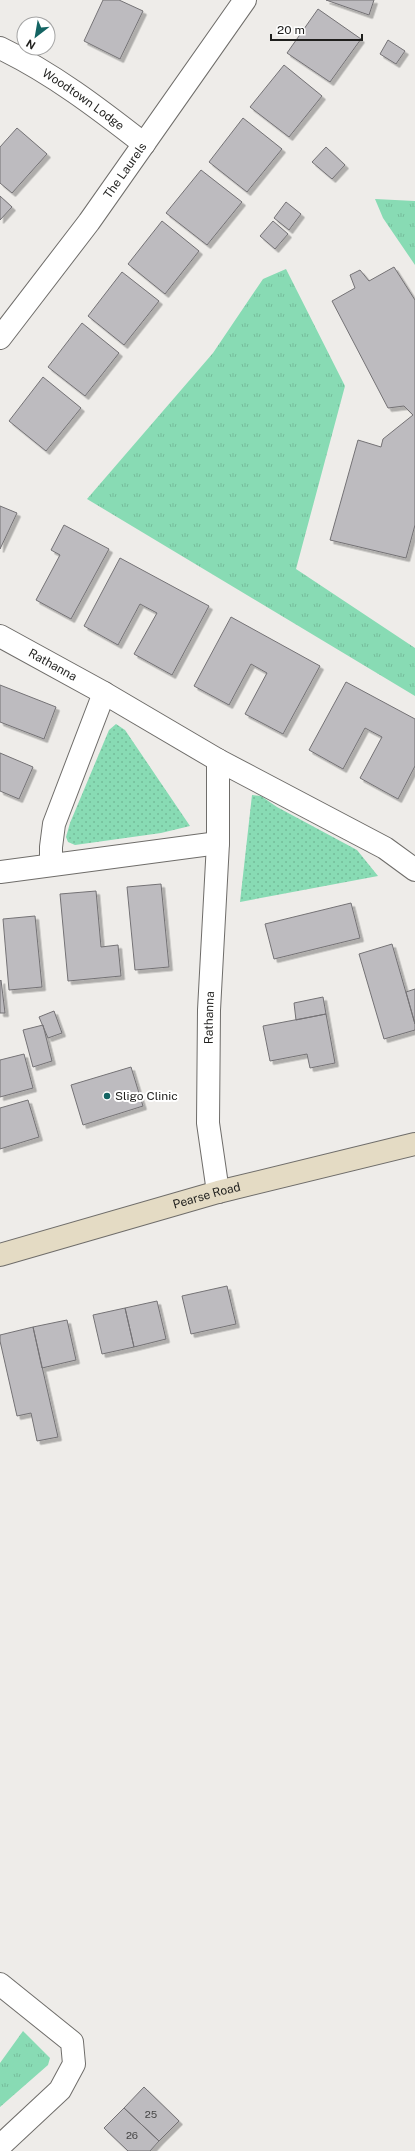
<svg xmlns="http://www.w3.org/2000/svg" width="415" height="2151" viewBox="0 0 415 2151" font-family="'Public Sans',sans-serif">
<defs>
<pattern id="grass-tufts" width="24" height="20" patternUnits="userSpaceOnUse"><rect width="24" height="20" fill="#88dbb4"/><path d="M3 7l-1-3M5 7V3M7 7l1-3M15 17l-1-3M17 17v-4M19 17l1-3" fill="none" stroke="#75bc9a"/></pattern>
<pattern id="park-dots" width="8" height="8" patternUnits="userSpaceOnUse"><rect width="8" height="8" fill="#88dbb4"/><path d="M2 2h.1M6 6h.1" fill="none" stroke="#75bc9a" stroke-width="1.8" stroke-linecap="round"/></pattern>
<filter id="shadow"><feDropShadow dx="3.5" dy="3.5" stdDeviation="0" flood-color="#0004"/></filter>
</defs>
<rect width="100%" height="100%" fill="#eeece9"/>
<path fill="url(#grass-tufts)" d="M375 199 415 201V265L383 218Z
M286 269 345 386 296 569 415 648V696L87 499 213 353 263 279Z
M23 2031 50 2058 48 2065 0 2107V2063Z"/>
<path fill="url(#park-dots)" d="M116 724 125 730 190 826 161 833 75 845 68 842 66 837 70 823 109 730Z
M252 795 261 796 277 807 357 850 378 876 240 902Z"/>
<path fill="#bdbbbf" stroke="#747275" filter="url(#shadow)" d="M103 0H119L143 11 120 59 84 41Z
M326 0H374L369 15Z
M318 9 361 39 330 82 287 53Z
M388 40 405 51 396 64 380 54Z
M284 65 322 96 289 137 250 107Z
M243 118 282 149 247 192 209 162Z
M17 128 47 154 12 193 0 183V147Z
M326 147 345 165 332 179 312 162Z
M201 170 242 202 207 245 166 213Z
M0 196 12 207 0 220Z
M286 202 301 214 289 230 274 218Z
M162 221 199 251 165 294 128 264Z
M273 221 288 234 275 249 260 236Z
M394 267 415 300V525L406 558 330 540 358 440 381 447 383 439 413 415 404 406 388 408 332 301 355 288 350 275 360 270 369 281Z
M122 272 159 301 124 345 88 316Z
M82 323 119 353 85 396 48 367Z
M43 377 81 408 46 451 9 421Z
M0 506 17 513 0 549Z
M64 525 109 549 71 619 36 600 60 555 51 550Z
M120 558 209 606 172 675 134 654 157 613 140 604 118 645 84 626Z
M231 617 320 666 283 734 245 714 267 673 251 664 229 705 194 686Z
M346 682 415 719V766L398 799 360 778 382 737 365 728 343 769 309 750Z
M0 685 56 707 44 739 0 722Z
M0 753 33 767 19 799 0 791Z
M161 884 169 967 135 970 127 887Z
M96 891 101 947 118 945 121 976 68 981 60 894Z
M351 903 360 938 274 959 265 924Z
M35 916 42 987 9 990 3 919Z
M392 944 415 1024V1030L384 1039 359 954Z
M1 980 5 1013H0V981Z
M415 989V1024L406 992Z
M323 997 326 1014 296 1020 294 1003Z
M54 1011 62 1033 48 1038 39 1017Z
M326 1014 335 1063 310 1068 307 1054 270 1061 263 1026Z
M43 1025 52 1061 33 1067 23 1030Z
M24 1054 33 1088 0 1097V1060Z
M131 1067 143 1106 83 1125 71 1085Z
M28 1100 39 1137 0 1149V1108Z
M227 1286 236 1324 191 1334 182 1296Z
M157 1301 166 1339 134 1347 125 1308Z
M125 1308 134 1347 102 1354 93 1315Z
M67 1320 76 1360 42 1368 33 1327Z
M33 1327 58 1437 37 1441 31 1413 17 1416 0 1341V1335Z
M144 2087 179 2121 159 2141 124 2108Z
M124 2108 159 2141 150 2151H128L104 2128Z"/>
<g fill="none" stroke-linecap="round" stroke-linejoin="round">
<g stroke="#6f6d6a" stroke-width="24">
<g id="minor">
<path id="s1" d="M0 48C52 73 98 108 144 144"/>
<path id="s2" d="M0 338 89 222 245 0"/>
<path id="s3" d="M0 636 104 693 218 760 385 848 415 870"/>
<path d="M51 864V847L54 824 104 693"/>
<path d="M0 872 218 843"/>
<path id="s4" d="M218 1192 208 1123 209 1010 218 843V760"/>
<path d="M0 1984 72 2042 74 2064 60 2090 0 2146"/>
</g>
</g>
<g stroke="#6f6d6a" stroke-width="24">
<g id="secondary">
<path id="s5" d="M0 1255 218 1192 415 1144"/>
</g>
</g>
<use href="#minor" stroke="#fff" stroke-width="22"/>
<use href="#secondary" stroke="#e4dbc4" stroke-width="22"/>
</g>
<circle fill="#146463" stroke="#fff" stroke-width="1.5" cx="107" cy="1096" r="4"/>
<g text-anchor="middle" stroke-width="4" stroke-linejoin="round" paint-order="stroke">
<g font-size="10" fill="#464646">
<text x="151" y="2118">25</text>
<text x="132" y="2139">26</text>
</g>
<g font-size="12" fill="#1f1f1d" stroke="#fff">
<text dy="4" stroke="none"><textPath href="#s1" startOffset="98">Woodtown Lodge</textPath></text>
<text dy="4" stroke="none"><textPath href="#s2" startOffset="209">The Laurels</textPath></text>
<text dy="4" stroke="none"><textPath href="#s3" startOffset="60">Rathanna</textPath></text>
<text dy="4" stroke="none"><textPath href="#s4" startOffset="175">Rathanna</textPath></text>
<text dy="4" stroke="none"><textPath href="#s5" startOffset="215">Pearse Road</textPath></text>
</g>
<g font-size="12" fill="#1f1f1d" stroke="#fff" text-anchor="start">
<text x="115" y="1100">Sligo Clinic</text>
</g>
</g>
<g transform="translate(36 36) rotate(211)"><circle r="19" fill="#ffffff" stroke="#a5a5a5"/>
<path d="M0-3L7 15L0 10L-7 15Z" fill="#146463"/>
<text y="-6" font-size="11" font-weight="bold" text-anchor="middle" fill="#1f1f1d">N</text>
</g>
<path d="M271 34v6h91v-6" fill="none" stroke="#1f1f1d" stroke-width="2"/>
<text x="277" y="34" font-size="12" fill="#1f1f1d" stroke="#ffffff" stroke-width="3" paint-order="stroke">20 m</text>
</svg>
